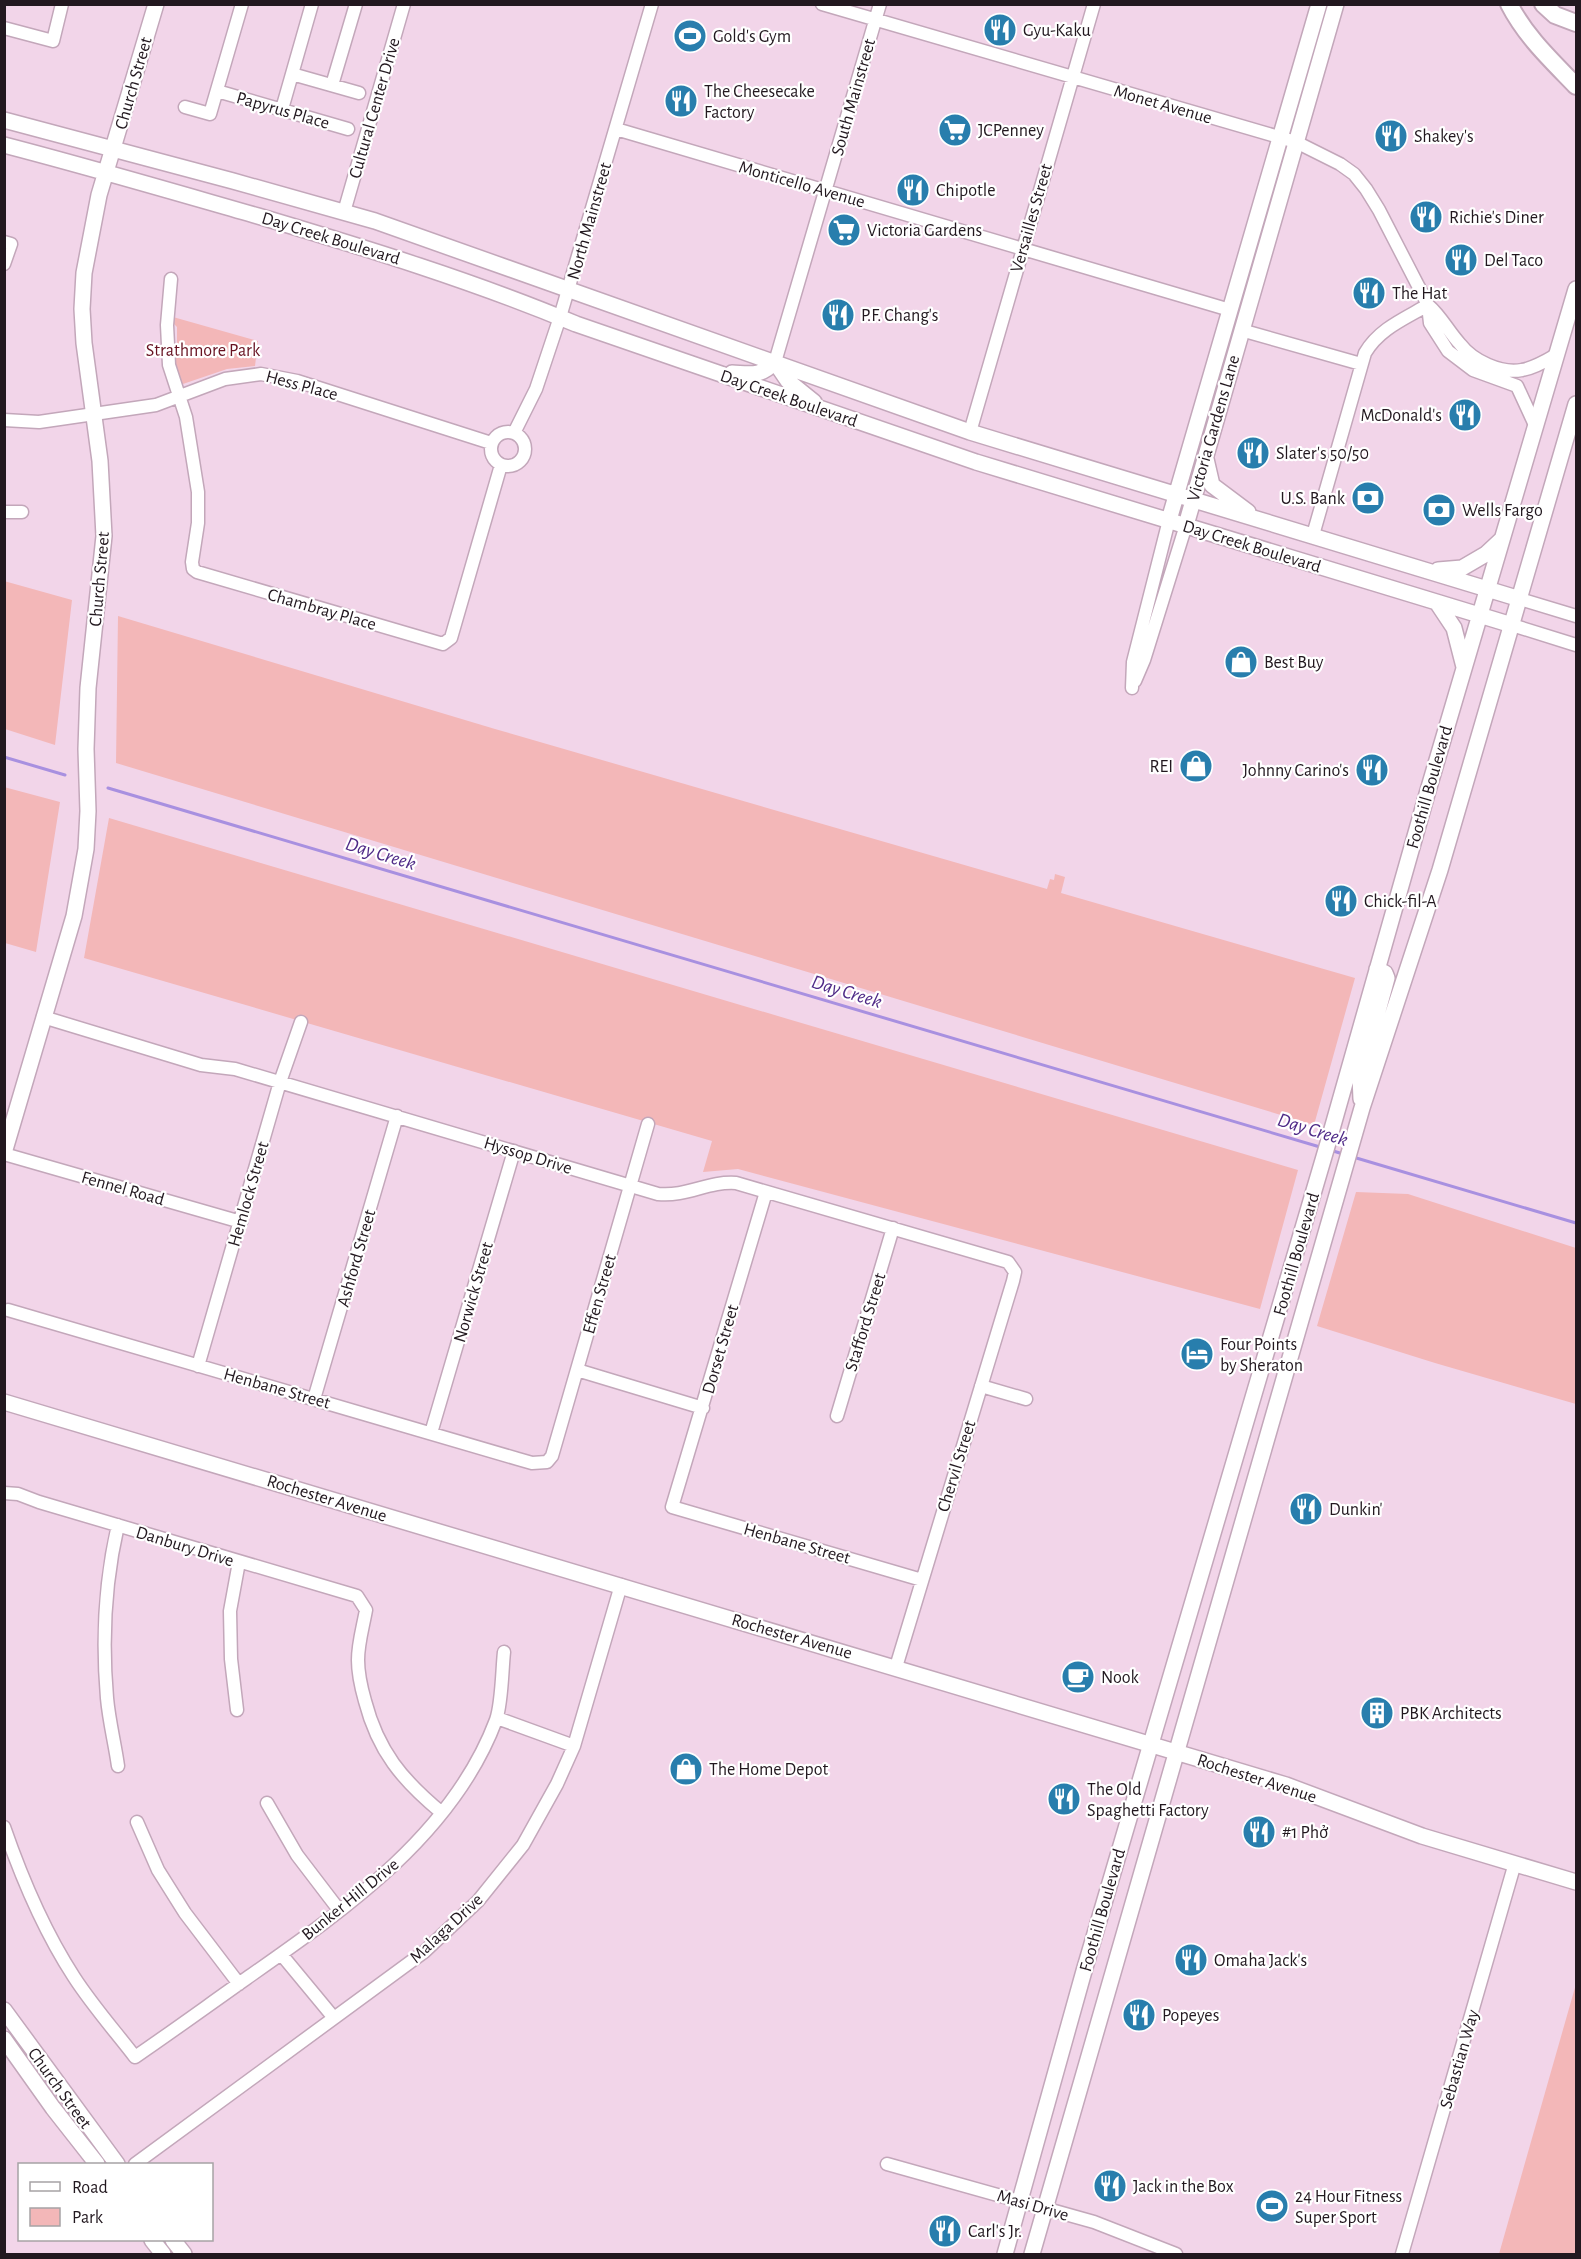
<svg xmlns="http://www.w3.org/2000/svg" width="1581" height="2259" viewBox="0 0 1581 2259" font-family="'Alegreya Sans',sans-serif">
<rect width="100%" height="100%" fill="#f2d5e9"/>
<path fill="#f3b7b8" d="M173 317 258 341 255 366 227 369 180 385 174 360 177 355V327L173 323Z
M4 581 72 600 55 745 5 729Z
M118 616 495 729 1047 889 1050 879 1054 880 1055 874 1065 877 1061 893 1355 978 1314 1125 116 763Z
M4 787 60 802 36 952 5 943Z
M109 818 1298 1170 1260 1309 738 1169 703 1172 712 1141 84 958Z
M1356 1192 1408 1194 1576 1248V1404L1435 1363 1317 1326Z
M1576 1984V2254H1499Z"/>
<g fill="none" stroke-linecap="round" stroke-linejoin="round">
<path stroke="#a890e0" stroke-width="3" d="M4 757 65 775
M108 788 1320 1147
M1330 1150 1343 1154
M1353 1157 1576 1223"/>
<g stroke="#c3a7ba" stroke-width="15">
<path id="minor" d="M822 4 1296 142 1340 164 1354 174 1366 189 1379 210 1428 305 1430 323 1448 351 1473 370 1517 386 1535 425
M4 28 53 41 62 4
M292 74 359 93
M332 85 356 4
M217 91 348 129
M185 107 210 114 242 4
M282 109 312 4
M616 129 1230 310
M344 212 404 4
M4 242 11 244 4 264
M171 279 167 325 169 365 186 417 198 492V523L192 562 193 569 197 572 443 644 451 638 501 465
M1428 305C1441 316 1448 331 1460 344 1473 361 1501 374 1522 370 1534 368 1546 361 1556 355
M1241 330 1361 364
M775 362 880 4
M4 420 39 422 156 405 225 379 261 374 297 381 491 443
M491 449a17 17 0 1 1 34 0a17 17 0 1 1-34 0Z
M970 432 1094 4
M514 433 536 389 560 317 652 4
M4 512H22
M1313 535 1365 353C1379 329 1404 319 1428 305
M1520 599 1576 616
M1512 625 1576 645
M1135 681 1144 660 1186 525
M1132 688 1133 662 1169 520
M43 1017 201 1065 235 1069 658 1194C687 1197 708 1181 736 1183L1008 1262 1015 1272 1013 1281 896 1667
M4 1154 241 1222
M766 1192 672 1507 922 1580
M8 1310 518 1459 532 1463 547 1462 552 1456 648 1124
M198 1366 280 1082 301 1022
M577 1370 703 1408
M981 1386 1026 1399
M314 1399 397 1116
M837 1416 893 1228
M431 1433 514 1151
M4 1493 18 1494 39 1502 357 1596 366 1610C363 1627 358 1643 358 1660 358 1674 361 1687 365 1701 378 1751 402 1780 442 1813
M118 1525C105 1581 102 1641 107 1698 109 1721 115 1744 118 1766
M237 1710 231 1659 230 1611 239 1562
M497 1718 574 1746
M267 1803 297 1855 339 1910
M137 1822 158 1870 185 1913 239 1984
M4 1827C22 1879 44 1931 74 1977 92 2005 115 2031 135 2057 173 2031 210 2004 247 1978 344 1910 453 1835 496 1720 502 1703 502 1670 504 1652
M281 1954 334 2018
M135 2164 424 1952 478 1901 523 1845 557 1784 574 1746 621 1585
M887 2164 1094 2222 1176 2254
M1402 2254 1515 1863"/>
</g>
<g stroke="#c3a7ba" stroke-width="18">
<path id="major" d="M4 120 233 181 375 221 970 432 1520 599
M4 145C89 167 174 192 258 216 366 248 473 281 576 324L976 462 1512 625
M775 362 788 381 814 402
M732 373C752 374 760 377 775 362
M1206 459 1212 485 1248 512
M1169 520 1319 4
M1186 525 1336 4
M1438 570 1462 568 1486 554 1501 540
M1438 604 1454 628 1464 667
M1361 1099 1360 1077 1387 978 1385 973 1377 969
M4 1153 74 916 86 849 88 811 86 749 88 688 104 536 100 461 84 343 82 309 84 273 99 195 156 4
M4 1402 1286 1785 1422 1836 1576 1882
M4 2010 117 2164
M4 2039 53 2108 97 2164
M152 2240 163 2254
M173 2240 184 2254
M1005 2254 1084 1971 1328 1143 1427 794 1576 289
M1032 2254 1362 1108 1440 870 1576 404"/>
</g>
<g stroke="#c3a7ba" stroke-width="20">
<path id="highway" d="M1509 4C1526 37 1551 60 1576 86
M1543 4 1555 15 1576 23"/>
</g>
<use href="#minor" stroke="#fff" stroke-width="12"/>
<use href="#major" stroke="#fff" stroke-width="15"/>
<use href="#highway" stroke="#fff" stroke-width="16"/>
</g>
<defs>
<g id="restaurant-disc" transform="scale(1.725)"><circle r="9.5" fill="#287ead" stroke="#fff"/><path d="M-5-6h1v4h1v-4h1v4h1v-4h1v5L-1.5 .5V6h-2V.5L-5-1ZM5-6V6H3V1.5H1.5Q1.5-4 5-6Z" fill="#fff"/></g>
<g id="stadium-disc" transform="scale(1.725)"><circle r="9.5" fill="#287ead" stroke="#fff"/><path d="M0-5a6.5 5 0 1 0 0 10a6.5 5 0 1 0 0-10ZM-3.5-1.8h7v3.6h-7Z" fill="#fff"/></g>
<g id="supermarket-disc" transform="scale(1.725)"><circle r="9.5" fill="#287ead" stroke="#fff"/><path d="M-6-5.5h2.5l.6 2H6L4.5 2H-2.5L-4.4-4H-6ZM-1.5 3.2a1.3 1.3 0 1 0 .1 0ZM3 3.2a1.3 1.3 0 1 0 .1 0Z" fill="#fff"/></g>
<g id="bank-disc" transform="scale(1.725)"><circle r="9.5" fill="#287ead" stroke="#fff"/><path d="M-6-4H6V4H-6ZM0-2.3a2.3 2.3 0 1 0 0 4.6a2.3 2.3 0 1 0 0-4.6Z" fill="#fff"/></g>
<g id="shop-disc" transform="scale(1.725)"><circle r="9.5" fill="#287ead" stroke="#fff"/><path d="M-5-2.5h2.3a2.7 3.5 0 0 1 5.4 0H5L5.5 6h-11ZM-1.5-2.5h3a1.5 2.3 0 0 0-3 0Z" fill="#fff"/></g>
<g id="hotel-disc" transform="scale(1.725)"><circle r="9.5" fill="#287ead" stroke="#fff"/><path d="M-6-4.5h1.5V1H6V5H4.5V3h-9V5H-6ZM-4 0a1.8 1.8 0 1 1 3.6 0ZM.5 0V-2.5h3Q6-2.5 6 0Z" fill="#fff"/></g>
<g id="cafe-disc" transform="scale(1.725)"><circle r="9.5" fill="#287ead" stroke="#fff"/><path d="M-5.5-4.5H6V0H3Q3 3.5 0 3.5H-2.5Q-5.5 3.5-5.5 0ZM3-3.2v2h1.7v-2ZM-6 4.5H4V6H-6Z" fill="#fff"/></g>
<g id="building-disc" transform="scale(1.725)"><circle r="9.5" fill="#287ead" stroke="#fff"/><path d="M-4-6H4V6H1V3H-1V6H-4ZM-2.5-4.3h1.7v1.8h-1.7ZM.8-4.3h1.7v1.8H.8ZM-2.5-1h1.7V.8h-1.7ZM.8-1h1.7V.8H.8Z" fill="#fff"/></g>
</defs>
<g fill-rule="evenodd">
<use href="#restaurant-disc" x="1000" y="30"/>
<use href="#stadium-disc" x="690" y="36"/>
<use href="#restaurant-disc" x="681" y="101"/>
<use href="#supermarket-disc" x="955" y="130"/>
<use href="#restaurant-disc" x="1391" y="136"/>
<use href="#restaurant-disc" x="913" y="190"/>
<use href="#restaurant-disc" x="1426" y="217"/>
<use href="#supermarket-disc" x="844" y="230"/>
<use href="#restaurant-disc" x="1461" y="260"/>
<use href="#restaurant-disc" x="1369" y="293"/>
<use href="#restaurant-disc" x="838" y="315"/>
<use href="#restaurant-disc" x="1465" y="415"/>
<use href="#restaurant-disc" x="1253" y="453"/>
<use href="#bank-disc" x="1368" y="498"/>
<use href="#bank-disc" x="1439" y="510"/>
<use href="#shop-disc" x="1241" y="662"/>
<use href="#shop-disc" x="1196" y="766"/>
<use href="#restaurant-disc" x="1372" y="770"/>
<use href="#restaurant-disc" x="1341" y="901"/>
<use href="#hotel-disc" x="1197" y="1354"/>
<use href="#restaurant-disc" x="1306" y="1509"/>
<use href="#cafe-disc" x="1078" y="1677"/>
<use href="#building-disc" x="1377" y="1713"/>
<use href="#shop-disc" x="686" y="1769"/>
<use href="#restaurant-disc" x="1064" y="1799"/>
<use href="#restaurant-disc" x="1259" y="1832"/>
<use href="#restaurant-disc" x="1191" y="1960"/>
<use href="#restaurant-disc" x="1139" y="2015"/>
<use href="#restaurant-disc" x="1110" y="2186"/>
<use href="#stadium-disc" x="1272" y="2206"/>
<use href="#restaurant-disc" x="945" y="2231"/>
</g>
<g text-anchor="middle" stroke-width="4.5" stroke-linejoin="round" paint-order="stroke">
<g font-size="18" fill="#22181f" stroke="#fff" text-anchor="start">
<text x="1023" y="36">Gyu-Kaku</text>
<text x="713" y="42">Gold's Gym</text>
<text x="704" y="97">The Cheesecake<tspan x="704" dy="21">Factory</tspan></text>
<text x="978" y="136">JCPenney</text>
<text x="1414" y="142">Shakey's</text>
<text x="936" y="196">Chipotle</text>
<text x="1449" y="223">Richie's Diner</text>
<text x="867" y="236">Victoria Gardens</text>
<text x="1484" y="266">Del Taco</text>
<text x="1392" y="299">The Hat</text>
<text x="861" y="321">P.F. Chang's</text>
<text x="1442" y="421" text-anchor="end">McDonald's</text>
<text x="1276" y="459">Slater's 50/50</text>
<text x="1345" y="504" text-anchor="end">U.S. Bank</text>
<text x="1462" y="516">Wells Fargo</text>
<text x="1264" y="668">Best Buy</text>
<text x="1173" y="772" text-anchor="end">REI</text>
<text x="1349" y="776" text-anchor="end">Johnny Carino's</text>
<text x="1364" y="907">Chick-fil-A</text>
<text x="1220" y="1350">Four Points<tspan x="1220" dy="21">by Sheraton</tspan></text>
<text x="1329" y="1515">Dunkin'</text>
<text x="1101" y="1683">Nook</text>
<text x="1400" y="1719">PBK Architects</text>
<text x="709" y="1775">The Home Depot</text>
<text x="1087" y="1795">The Old<tspan x="1087" dy="21">Spaghetti Factory</tspan></text>
<text x="1282" y="1838">#1 Phở</text>
<text x="1214" y="1966">Omaha Jack's</text>
<text x="1162" y="2021">Popeyes</text>
<text x="1133" y="2192">Jack in the Box</text>
<text x="1295" y="2202">24 Hour Fitness<tspan x="1295" dy="21">Super Sport</tspan></text>
<text x="968" y="2237">Carl's Jr.</text>
</g>
<g font-size="18" fill="#22181f" stroke="#fff">
<text transform="translate(133 83) rotate(-74)" y="6">Church Street</text>
<text transform="translate(853 97) rotate(-74)" y="6">South Mainstreet</text>
<text transform="translate(1163 104) rotate(16)" y="6">Monet Avenue</text>
<text transform="translate(374 108) rotate(-74)" y="6">Cultural Center Drive</text>
<text transform="translate(283 110) rotate(16)" y="6">Papyrus Place</text>
<text transform="translate(802 184) rotate(16)" y="6">Monticello Avenue</text>
<text transform="translate(1031 218) rotate(-74)" y="6">Versailles Street</text>
<text transform="translate(589 221) rotate(-74)" y="6">North Mainstreet</text>
<text transform="translate(331 238) rotate(17)" y="6">Day Creek Boulevard</text>
<text transform="translate(302 385) rotate(15)" y="6">Hess Place</text>
<text transform="translate(789 398) rotate(19)" y="6">Day Creek Boulevard</text>
<text transform="translate(1213 428) rotate(-74)" y="6">Victoria Gardens Lane</text>
<text transform="translate(1252 546) rotate(17)" y="6">Day Creek Boulevard</text>
<text transform="translate(99 579) rotate(-85)" y="6">Church Street</text>
<text transform="translate(322 609) rotate(16)" y="6">Chambray Place</text>
<text transform="translate(1429 787) rotate(-74)" y="6">Foothill Boulevard</text>
<text transform="translate(528 1155) rotate(17)" y="6">Hyssop Drive</text>
<text transform="translate(123 1188) rotate(16)" y="6">Fennel Road</text>
<text transform="translate(248 1194) rotate(-74)" y="6">Hemlock Street</text>
<text transform="translate(1296 1254) rotate(-74)" y="6">Foothill Boulevard</text>
<text transform="translate(356 1258) rotate(-74)" y="6">Ashford Street</text>
<text transform="translate(473 1292) rotate(-74)" y="6">Norwick Street</text>
<text transform="translate(599 1294) rotate(-74)" y="6">Effen Street</text>
<text transform="translate(865 1322) rotate(-73)" y="6">Stafford Street</text>
<text transform="translate(720 1349) rotate(-74)" y="6">Dorset Street</text>
<text transform="translate(277 1388) rotate(16)" y="6">Henbane Street</text>
<text transform="translate(956 1466) rotate(-73)" y="6">Chervil Street</text>
<text transform="translate(327 1498) rotate(17)" y="6">Rochester Avenue</text>
<text transform="translate(797 1543) rotate(16)" y="6">Henbane Street</text>
<text transform="translate(185 1546) rotate(17)" y="6">Danbury Drive</text>
<text transform="translate(792 1636) rotate(16)" y="6">Rochester Avenue</text>
<text transform="translate(1257 1778) rotate(18)" y="6">Rochester Avenue</text>
<text transform="translate(350 1899) rotate(-39)" y="6">Bunker Hill Drive</text>
<text transform="translate(1102 1910) rotate(-74)" y="6">Foothill Boulevard</text>
<text transform="translate(446 1928) rotate(-43)" y="6">Malaga Drive</text>
<text transform="translate(1459 2059) rotate(-74)" y="6">Sebastian Way</text>
<text transform="translate(60 2088) rotate(54)" y="6">Church Street</text>
<text transform="translate(1033 2205) rotate(16)" y="6">Masi Drive</text>
</g>
<g font-size="18" fill="#671221" stroke="#fff">
<text x="203" y="356">Strathmore Park</text>
</g>
<g font-size="20" font-style="italic" fill="#4f2a87" stroke="#fff">
<text transform="translate(381 853) rotate(17)" y="7">Day Creek</text>
<text transform="translate(847 991) rotate(17)" y="7">Day Creek</text>
<text transform="translate(1313 1129) rotate(17)" y="7">Day Creek</text>
</g>
</g>
<rect width="1581" height="2259" fill="none" stroke="#22181f" stroke-width="12"/>
<rect x="18" y="2163" width="195" height="78" fill="#ffffff" stroke="#a7a3a5" stroke-width="1.5"/>
<rect x="30" y="2182" width="30" height="9" fill="#ffffff" stroke="#a7a3a5" stroke-width="1.5"/>
<text x="72" y="2193" font-size="18" fill="#22181f">Road</text>
<rect x="30" y="2208" width="30" height="18" fill="#f3b7b8" stroke="#a7a3a5" stroke-width="1.5"/>
<text x="72" y="2223" font-size="18" fill="#22181f">Park</text>
</svg>
